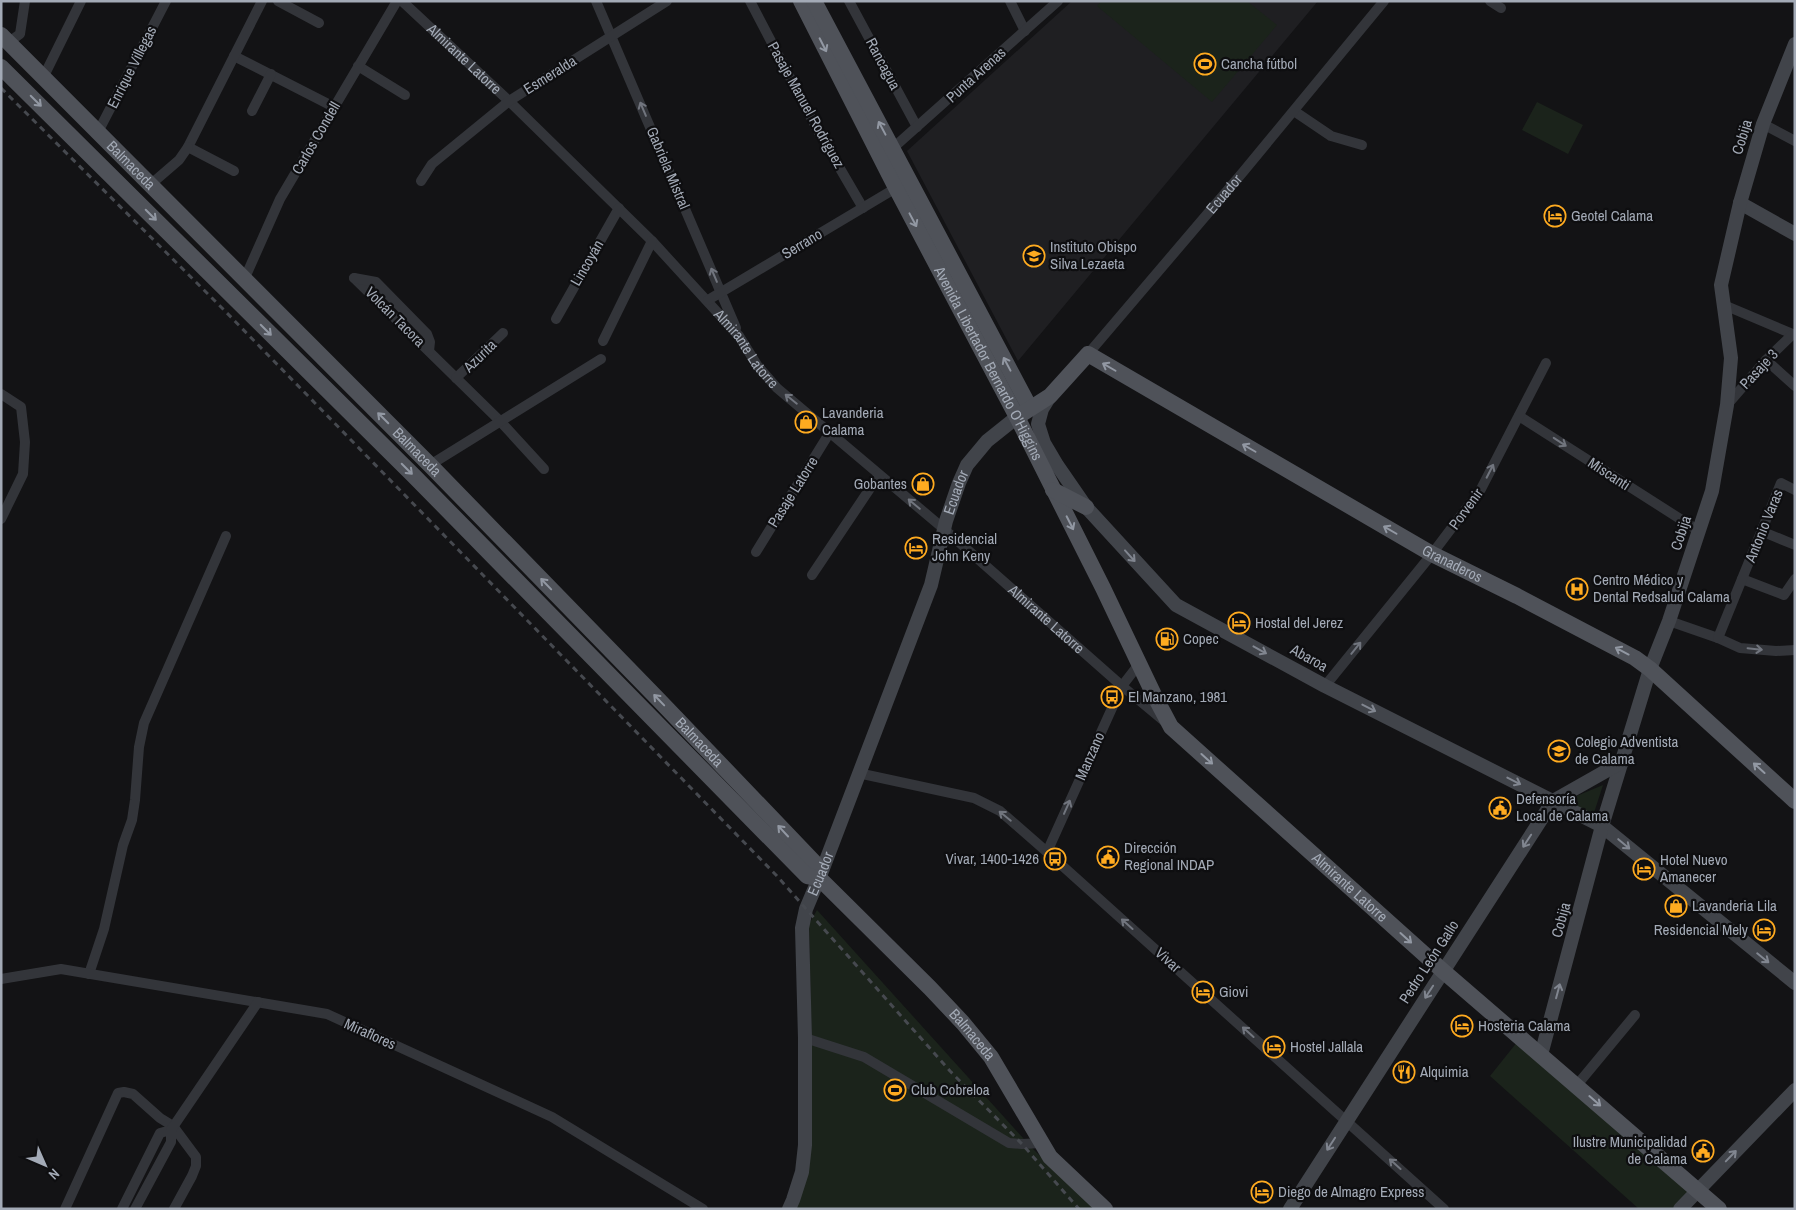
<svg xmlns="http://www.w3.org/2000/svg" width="1796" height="1210" viewBox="0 0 1796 1210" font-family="'Archivo Narrow',sans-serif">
<rect width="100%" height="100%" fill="#131315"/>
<path fill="#1f1f22" d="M1072 1H1318L1018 361 907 151Z"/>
<path fill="#1b231b" d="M1101 1H1247L1277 25 1212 102 1097 6Z
M1537 102 1583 125 1568 154 1522 130Z
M1603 785 1593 816 1567 800Z
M817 910 1033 1149 1094 1209H792L809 1128 812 1052 809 924Z
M1518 1041 1692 1192 1675 1209H1639L1490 1076Z"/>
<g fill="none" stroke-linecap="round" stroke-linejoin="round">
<g stroke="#33353a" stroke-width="10">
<path d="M278 1 319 23"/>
<path id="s1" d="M402 1 509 101 652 241 739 336 757 365 777 388 944 529 1122 686 1164 721"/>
<path d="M596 1 736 328"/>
<path d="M750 1 817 129 863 208"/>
<path d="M849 1 917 127"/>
<path d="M1010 1 1025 31"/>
<path d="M1490 1 1501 8"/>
<path d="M9 42 20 34 25 1"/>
<path d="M234 56 334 107"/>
<path d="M358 66 405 95"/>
<path d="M43 78 81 1"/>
<path d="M252 111 271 74"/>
<path d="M1294 111 1331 136 1362 145"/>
<path d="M1763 124 1795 141"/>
<path d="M98 132 166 1"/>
<path d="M893 148 1058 1"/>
<path d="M234 171 188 147 262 1"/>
<path d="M421 181 432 164 509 101 667 1"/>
<path d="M150 185 179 160 188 147"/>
<path d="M354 278 500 421 544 469"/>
<path d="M354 278 376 282 427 334 430 342 429 351"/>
<path d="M244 280 280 199 397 1"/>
<path d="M708 300 896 188"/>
<path d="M1724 305 1795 335"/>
<path d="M556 319 619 208"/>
<path d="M603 341 652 241"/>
<path id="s2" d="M1088 354 1243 172 1384 1"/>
<path d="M1766 360 1795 386"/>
<path d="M456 378 503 333"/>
<path d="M1 394 21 407 25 442 23 474 1 519"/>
<path d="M1727 405 1766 360 1793 334"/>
<path d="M1519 416 1699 531"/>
<path d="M430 465 601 359"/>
<path d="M1761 531 1795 545"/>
<path d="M756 552 830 432"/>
<path d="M812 575 879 475"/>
<path d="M1742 579 1784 595 1795 579"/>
<path d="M1669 621 1718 638 1740 648 1776 651 1795 650"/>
<path d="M1718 638 1781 483 1795 490"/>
<path d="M1325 686 1432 554 1481 489 1546 363"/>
<path d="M858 773 974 798 1000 811 1047 852 1444 1209"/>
<path d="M1047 852 1122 686 1139 664"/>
<path d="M89 974 104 929 123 845 132 820 135 800 139 747 144 723 226 536"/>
<path d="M1 979 61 969 327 1014 552 1117 703 1209"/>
<path d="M805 1038 864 1057 1009 1143 1022 1144 1042 1143"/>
<path d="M1577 1085 1635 1015"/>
<path d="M65 1209 118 1093 124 1092 133 1094 160 1118 173 1126 196 1157V1166L192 1176 174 1209"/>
<path d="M122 1209 160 1133 171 1130"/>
<path d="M135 1209 171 1142V1130L258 1002"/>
</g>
<g stroke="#41444a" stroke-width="14">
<path d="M1740 203 1795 234"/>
<path d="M1050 396 1042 409 1038 424 1044 443 1057 465 1086 507 1176 605 1325 686 1602 826 1795 983"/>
<path d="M1541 1055 1602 826 1650 669 1669 621 1712 491 1727 405 1731 358 1721 285 1740 203 1763 124 1795 44"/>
<path id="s3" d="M789 1209 793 1200 802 1172 805 1145V1038L802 928 806 909 822 871 931 585 946 521 959 483 967 465 987 441 1017 417"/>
<path d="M1290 1209 1553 801 1622 762"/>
<path d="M1680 1209 1795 1090"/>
</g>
<g stroke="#4f5259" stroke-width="16">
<path id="s4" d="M801 1 896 188 1017 417 1103 588 1154 695 1171 727 1443 971 1719 1209"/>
<path d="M814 1 1030 408"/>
<path id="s5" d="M1 35 430 465 658 699 814 862 817 866 819 878 930 988 963 1023 991 1057 1050 1157 1105 1209"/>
<path d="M1 67 413 475 807 876 819 878"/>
<path id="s6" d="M1017 417 1050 396 1088 354 1432 554 1517 596 1635 658 1650 669 1795 801"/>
<path d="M1053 490 1086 507"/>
</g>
<path stroke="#46494f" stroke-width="3" stroke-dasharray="6 5" stroke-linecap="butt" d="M1 88 225 311 776 875 950 1071 1022 1144 1079 1209"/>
</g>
<defs><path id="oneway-shaft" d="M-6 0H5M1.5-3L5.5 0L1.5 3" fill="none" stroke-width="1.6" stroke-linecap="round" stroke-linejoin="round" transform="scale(1.25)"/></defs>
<g stroke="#9298a3">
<use href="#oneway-shaft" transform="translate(823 45) rotate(63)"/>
<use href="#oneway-shaft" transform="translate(36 101) rotate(45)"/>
<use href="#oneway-shaft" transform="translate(882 128) rotate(-118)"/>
<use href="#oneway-shaft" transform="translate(151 215) rotate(45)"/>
<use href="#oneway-shaft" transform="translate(913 220) rotate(62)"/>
<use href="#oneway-shaft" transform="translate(266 330) rotate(45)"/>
<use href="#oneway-shaft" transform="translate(1007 364) rotate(-118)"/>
<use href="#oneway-shaft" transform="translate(1109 367) rotate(-150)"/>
<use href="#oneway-shaft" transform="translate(383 418) rotate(-135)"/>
<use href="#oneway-shaft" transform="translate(1249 448) rotate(-150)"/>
<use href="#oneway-shaft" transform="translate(407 469) rotate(45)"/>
<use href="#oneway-shaft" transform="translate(1070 523) rotate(63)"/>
<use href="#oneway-shaft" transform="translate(1390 530) rotate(-150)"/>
<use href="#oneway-shaft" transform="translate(546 584) rotate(-134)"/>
<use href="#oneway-shaft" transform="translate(1622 651) rotate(-152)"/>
<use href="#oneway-shaft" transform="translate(659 700) rotate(-134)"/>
<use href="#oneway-shaft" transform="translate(1207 759) rotate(42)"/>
<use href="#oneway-shaft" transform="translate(1759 768) rotate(-138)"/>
<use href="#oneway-shaft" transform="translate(783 831) rotate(-133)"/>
<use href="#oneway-shaft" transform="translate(1406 938) rotate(42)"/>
<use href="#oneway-shaft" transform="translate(1595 1101) rotate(41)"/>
</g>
<g stroke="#71757e">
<use href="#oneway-shaft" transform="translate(643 109) rotate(-113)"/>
<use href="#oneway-shaft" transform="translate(714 275) rotate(-113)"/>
<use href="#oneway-shaft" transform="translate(791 399) rotate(-141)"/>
<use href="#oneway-shaft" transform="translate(1560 442) rotate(33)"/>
<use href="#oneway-shaft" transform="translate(1490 471) rotate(-63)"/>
<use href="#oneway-shaft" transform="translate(914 504) rotate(-140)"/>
<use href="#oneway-shaft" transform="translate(1356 648) rotate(-51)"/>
<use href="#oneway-shaft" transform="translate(1755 649) rotate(6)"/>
<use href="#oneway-shaft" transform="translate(1067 807) rotate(-66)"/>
<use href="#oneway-shaft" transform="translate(1005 816) rotate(-141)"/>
<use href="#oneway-shaft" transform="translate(1127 924) rotate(-138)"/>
<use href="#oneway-shaft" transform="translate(1248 1032) rotate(-138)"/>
<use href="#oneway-shaft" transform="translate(1395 1164) rotate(-138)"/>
</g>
<g stroke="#818690">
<use href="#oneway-shaft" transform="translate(1130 556) rotate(48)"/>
<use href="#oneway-shaft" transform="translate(1260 650) rotate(29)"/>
<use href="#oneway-shaft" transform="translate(1369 708) rotate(27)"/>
<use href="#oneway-shaft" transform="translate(1514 781) rotate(27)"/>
<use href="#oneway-shaft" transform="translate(1527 841) rotate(123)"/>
<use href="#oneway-shaft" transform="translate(1624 844) rotate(40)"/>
<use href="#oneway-shaft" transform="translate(1763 958) rotate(39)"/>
<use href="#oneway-shaft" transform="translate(1558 991) rotate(-75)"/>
<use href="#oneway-shaft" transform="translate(1429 992) rotate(123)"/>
<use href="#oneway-shaft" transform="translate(1331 1144) rotate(123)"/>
<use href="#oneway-shaft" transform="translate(1731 1156) rotate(-46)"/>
</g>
<defs>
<g id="stadium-ring" transform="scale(1.125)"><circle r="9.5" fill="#0e0e10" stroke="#ffab20" stroke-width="1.5"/><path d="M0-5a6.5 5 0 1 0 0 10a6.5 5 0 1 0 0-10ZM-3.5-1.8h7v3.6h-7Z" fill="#ffab20"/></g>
<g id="hotel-ring" transform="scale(1.125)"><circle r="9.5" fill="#0e0e10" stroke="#ffab20" stroke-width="1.5"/><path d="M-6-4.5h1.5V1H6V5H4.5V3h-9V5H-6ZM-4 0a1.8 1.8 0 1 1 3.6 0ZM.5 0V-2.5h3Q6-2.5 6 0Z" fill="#ffab20"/></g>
<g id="school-ring" transform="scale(1.125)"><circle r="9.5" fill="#0e0e10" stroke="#ffab20" stroke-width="1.5"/><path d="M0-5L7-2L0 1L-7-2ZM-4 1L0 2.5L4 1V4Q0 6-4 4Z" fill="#ffab20"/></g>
<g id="shop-ring" transform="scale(1.125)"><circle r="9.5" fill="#0e0e10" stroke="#ffab20" stroke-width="1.5"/><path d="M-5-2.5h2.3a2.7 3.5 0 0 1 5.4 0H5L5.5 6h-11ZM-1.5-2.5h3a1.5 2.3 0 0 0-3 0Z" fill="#ffab20"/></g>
<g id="hospital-ring" transform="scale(1.125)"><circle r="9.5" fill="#0e0e10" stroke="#ffab20" stroke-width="1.5"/><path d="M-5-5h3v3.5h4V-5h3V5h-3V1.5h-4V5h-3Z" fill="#ffab20"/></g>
<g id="fuel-ring" transform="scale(1.125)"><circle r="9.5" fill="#0e0e10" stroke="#ffab20" stroke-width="1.5"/><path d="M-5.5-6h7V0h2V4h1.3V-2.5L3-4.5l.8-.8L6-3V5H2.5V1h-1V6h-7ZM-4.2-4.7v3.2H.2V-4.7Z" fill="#ffab20"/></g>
<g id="bus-ring" transform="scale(1.125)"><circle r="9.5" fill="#0e0e10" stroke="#ffab20" stroke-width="1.5"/><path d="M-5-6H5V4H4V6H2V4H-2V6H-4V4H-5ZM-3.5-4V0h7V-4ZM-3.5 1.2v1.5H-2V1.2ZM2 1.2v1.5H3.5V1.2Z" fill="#ffab20"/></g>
<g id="civic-ring" transform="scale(1.125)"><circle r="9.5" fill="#0e0e10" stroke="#ffab20" stroke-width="1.5"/><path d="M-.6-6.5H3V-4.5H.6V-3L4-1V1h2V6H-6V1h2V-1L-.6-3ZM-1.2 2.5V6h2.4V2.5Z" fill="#ffab20"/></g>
<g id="restaurant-ring" transform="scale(1.125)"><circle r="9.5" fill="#0e0e10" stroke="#ffab20" stroke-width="1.5"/><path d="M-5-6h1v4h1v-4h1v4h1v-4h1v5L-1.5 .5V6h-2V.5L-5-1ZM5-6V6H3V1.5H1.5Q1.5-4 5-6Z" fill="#ffab20"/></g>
</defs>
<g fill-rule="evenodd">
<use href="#stadium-ring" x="1205" y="64"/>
<use href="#hotel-ring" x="1555" y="216"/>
<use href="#school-ring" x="1034" y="256"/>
<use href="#shop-ring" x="806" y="422"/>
<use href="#shop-ring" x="923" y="484"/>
<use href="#hotel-ring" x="916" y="548"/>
<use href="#hospital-ring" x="1577" y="589"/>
<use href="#hotel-ring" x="1239" y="623"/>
<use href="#fuel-ring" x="1167" y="639"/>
<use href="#bus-ring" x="1112" y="697"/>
<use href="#school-ring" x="1559" y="751"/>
<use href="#civic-ring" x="1500" y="808"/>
<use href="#civic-ring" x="1108" y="857"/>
<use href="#bus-ring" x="1055" y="859"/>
<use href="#hotel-ring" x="1644" y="869"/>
<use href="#shop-ring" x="1676" y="906"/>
<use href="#hotel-ring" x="1764" y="930"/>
<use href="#hotel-ring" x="1203" y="992"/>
<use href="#hotel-ring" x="1462" y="1026"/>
<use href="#hotel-ring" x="1274" y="1047"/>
<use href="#restaurant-ring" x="1404" y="1072"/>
<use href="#stadium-ring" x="895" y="1090"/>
<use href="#civic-ring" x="1703" y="1151"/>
<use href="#hotel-ring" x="1262" y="1192"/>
</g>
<g text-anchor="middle" stroke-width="4.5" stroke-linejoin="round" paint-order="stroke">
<g font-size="15" fill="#a3aab6" stroke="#0e0e10">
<text dy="5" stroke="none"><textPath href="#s1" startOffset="85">Almirante Latorre</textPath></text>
<text transform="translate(883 64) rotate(62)" y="5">Rancagua</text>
<text transform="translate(132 67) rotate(-63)" y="5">Enrique Villegas</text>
<text transform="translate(550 75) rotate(-32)" y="5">Esmeralda</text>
<text transform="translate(976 75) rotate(-42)" y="5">Punta Arenas</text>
<text transform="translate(806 105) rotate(61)" y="5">Pasaje Manuel Rodríguez</text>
<text transform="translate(1742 137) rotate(-73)" y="5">Cobija</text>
<text transform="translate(316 138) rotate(-60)" y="5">Carlos Condell</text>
<text dy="5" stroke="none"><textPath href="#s5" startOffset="184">Balmaceda</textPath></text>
<text transform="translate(668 168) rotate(67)" y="5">Gabriela Mistral</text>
<text dy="5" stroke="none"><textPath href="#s2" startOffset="210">Ecuador</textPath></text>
<text transform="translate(802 244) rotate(-31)" y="5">Serrano</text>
<text transform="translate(587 263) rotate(-60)" y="5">Lincoyán</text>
<text transform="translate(395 317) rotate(45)" y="5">Volcán Tacora</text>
<text dy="5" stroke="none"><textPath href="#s1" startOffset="490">Almirante Latorre</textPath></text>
<text transform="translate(480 356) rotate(-44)" y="5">Azurita</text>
<text dy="5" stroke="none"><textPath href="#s4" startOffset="408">Avenida Libertador Bernardo O'Higgins</textPath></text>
<text transform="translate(1759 369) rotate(-47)" y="5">Pasaje 3</text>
<text dy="5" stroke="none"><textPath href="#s5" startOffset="589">Balmaceda</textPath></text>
<text transform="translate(1609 474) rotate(33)" y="5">Miscanti</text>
<text transform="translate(793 492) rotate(-58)" y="5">Pasaje Latorre</text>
<text dy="5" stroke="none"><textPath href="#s3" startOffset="746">Ecuador</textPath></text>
<text transform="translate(1466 509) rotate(-54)" y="5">Porvenir</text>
<text transform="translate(1764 526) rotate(-68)" y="5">Antonio Varas</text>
<text transform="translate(1681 533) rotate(-72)" y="5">Cobija</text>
<text dy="5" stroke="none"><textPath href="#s6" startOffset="516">Granaderos</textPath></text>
<text dy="5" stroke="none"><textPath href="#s1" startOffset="895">Almirante Latorre</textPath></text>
<text transform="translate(1309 658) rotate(29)" y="5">Abaroa</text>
<text dy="5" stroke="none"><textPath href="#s5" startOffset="994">Balmaceda</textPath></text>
<text transform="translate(1090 756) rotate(-66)" y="5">Manzano</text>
<text dy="5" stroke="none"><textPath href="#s3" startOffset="341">Ecuador</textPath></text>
<text dy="5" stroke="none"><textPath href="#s4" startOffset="1055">Almirante Latorre</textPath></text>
<text transform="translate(1561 920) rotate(-75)" y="5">Cobija</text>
<text transform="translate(1168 960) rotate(42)" y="5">Vivar</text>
<text transform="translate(1429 962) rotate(-57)" y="5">Pedro León Gallo</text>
<text transform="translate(370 1034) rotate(24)" y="5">Miraflores</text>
<text dy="5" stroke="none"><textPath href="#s5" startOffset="1396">Balmaceda</textPath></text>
</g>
<g font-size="15" fill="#a3aab6" stroke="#0e0e10" text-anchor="start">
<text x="1221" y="69">Cancha fútbol</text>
<text x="1571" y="221">Geotel Calama</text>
<text x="1050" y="252">Instituto Obispo<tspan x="1050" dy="17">Silva Lezaeta</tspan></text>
<text x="822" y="418">Lavanderia<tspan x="822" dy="17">Calama</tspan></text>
<text x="907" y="489" text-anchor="end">Gobantes</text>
<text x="932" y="544">Residencial<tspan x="932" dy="17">John Keny</tspan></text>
<text x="1593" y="585">Centro Médico y<tspan x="1593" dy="17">Dental Redsalud Calama</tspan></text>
<text x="1255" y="628">Hostal del Jerez</text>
<text x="1183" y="644">Copec</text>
<text x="1128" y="702">El Manzano, 1981</text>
<text x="1575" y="747">Colegio Adventista<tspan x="1575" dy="17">de Calama</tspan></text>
<text x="1516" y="804">Defensoría<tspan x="1516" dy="17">Local de Calama</tspan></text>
<text x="1124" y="853">Dirección<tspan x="1124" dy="17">Regional INDAP</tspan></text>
<text x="1039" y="864" text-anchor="end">Vivar, 1400-1426</text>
<text x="1660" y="865">Hotel Nuevo<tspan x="1660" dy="17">Amanecer</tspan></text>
<text x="1692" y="911">Lavanderia Lila</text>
<text x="1748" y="935" text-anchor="end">Residencial Mely</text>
<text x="1219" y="997">Giovi</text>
<text x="1478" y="1031">Hosteria Calama</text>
<text x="1290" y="1052">Hostel Jallala</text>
<text x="1420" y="1077">Alquimia</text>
<text x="911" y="1095">Club Cobreloa</text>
<text x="1687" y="1147" text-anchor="end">Ilustre Municipalidad<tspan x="1687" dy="17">de Calama</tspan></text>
<text x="1278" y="1197">Diego de Almagro Express</text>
</g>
</g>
<rect width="1796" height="1210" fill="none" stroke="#a3aab6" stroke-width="5"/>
<g transform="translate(45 1165) rotate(135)" stroke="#0e0e10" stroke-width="4" paint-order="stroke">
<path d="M0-4L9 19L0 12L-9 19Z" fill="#a3aab6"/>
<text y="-8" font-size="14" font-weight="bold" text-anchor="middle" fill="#a3aab6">N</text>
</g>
</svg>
